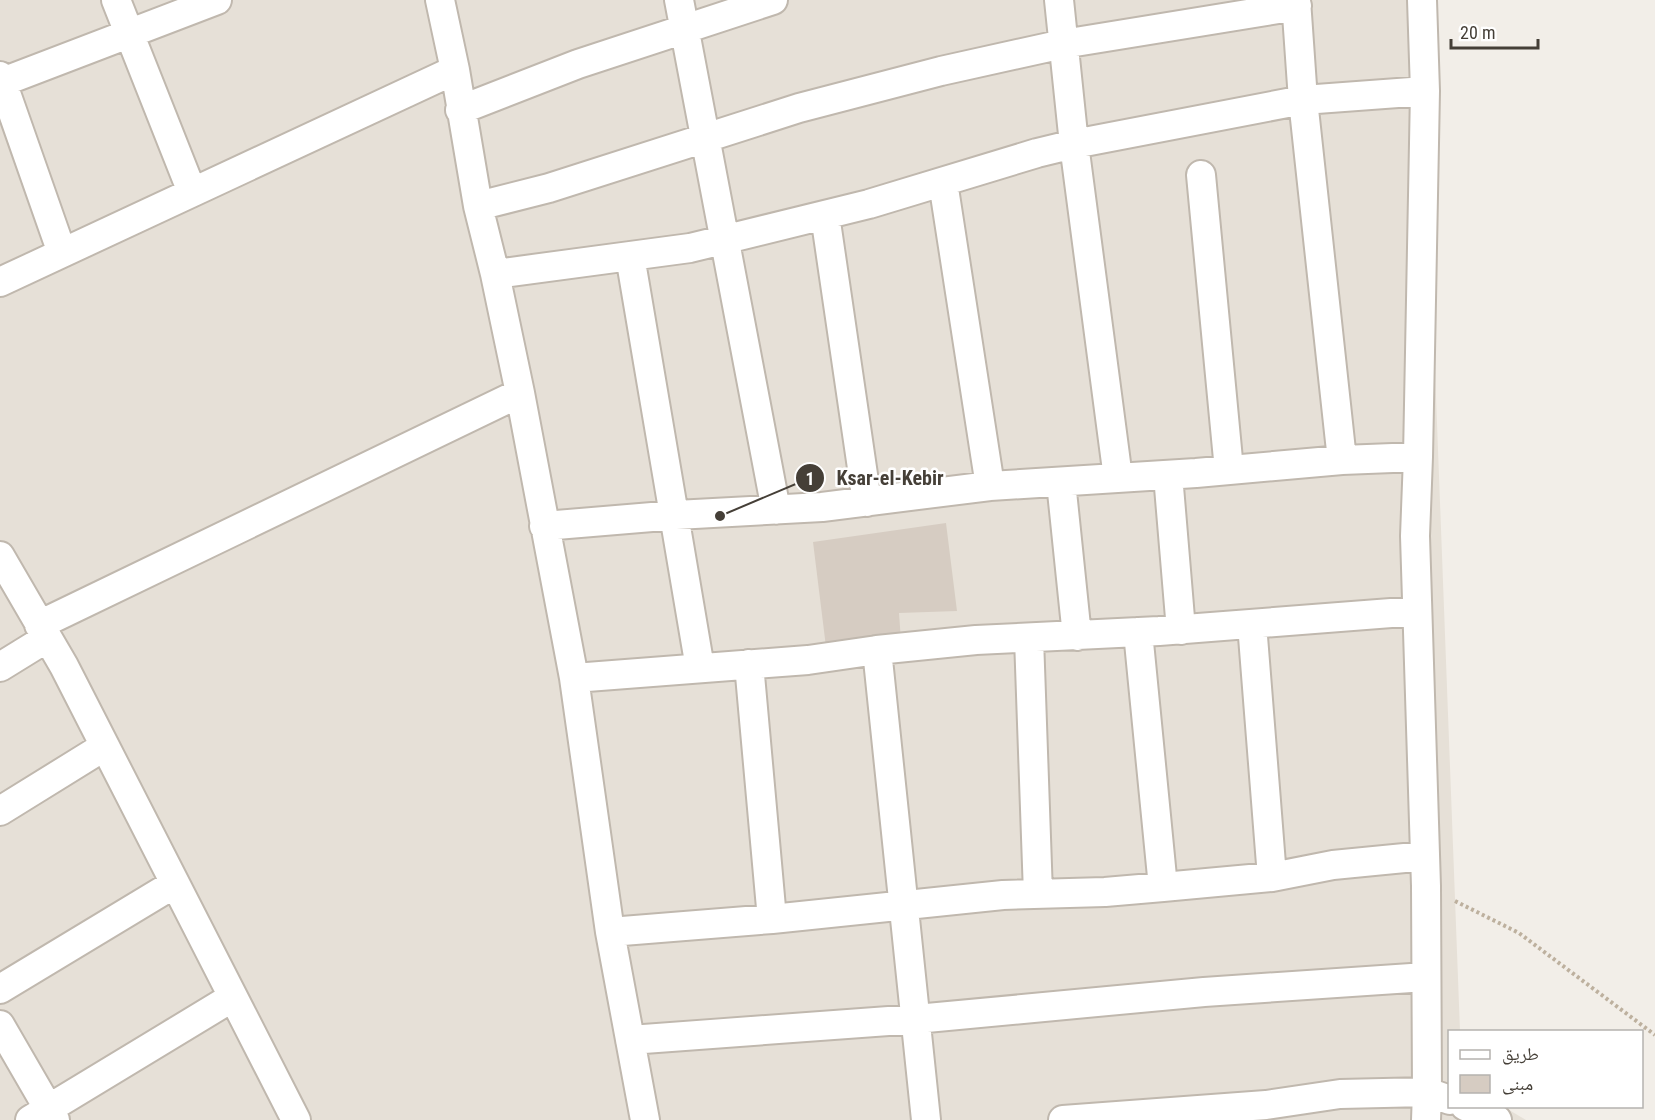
<svg xmlns="http://www.w3.org/2000/svg" width="1655" height="1120" viewBox="0 0 1655 1120" font-family="'Roboto Condensed','Noto Naskh Arabic',sans-serif">
<rect width="100%" height="100%" fill="#f2eee8"/>
<path fill="#e6e0d7" d="M0 0H1421L1460 1031 1450 1032V1106L1504 1107 1526 1120H0Z"/>
<path fill="#d6ccc2" d="M946 523 957 611 899 613 901 641 826 647 813 542Z"/>
<g fill="none" stroke-linecap="round" stroke-linejoin="round">
<g stroke="#c0b8ae" stroke-width="32">
<path id="minor" d="M116 0 192 192
M440 0 455 70 478 206 495 274 520 393 574 678 610 932 645 1120
M679 0 776 510
M1059 0 1074 144 1118 478
M1296 0 1303 100 1342 460
M1422 0 1425 91 1418 457 1415 536 1426 886 1427 1092 1426 1120
M0 76 62 253
M0 83 217 0
M460 110 578 64 773 0
M1201 175 1229 470
M943 182 990 486
M478 206 549 188 799 108 941 71 1063 44 1297 6
M825 215 867 502
M630 256 700 668
M495 274 690 248 869 204 1037 153 1074 144 1303 100 1425 91
M0 282 455 70
M1168 475 1181 630
M1061 482 1077 636
M544 526 676 515 822 507 990 486 1196 473 1342 460 1418 457
M0 556 64 666 296 1120
M1252 624 1272 877
M39 625 520 393
M1138 632 1163 887
M1029 638 1038 894
M877 650 926 1120
M749 664 772 919
M0 667 47 638
M574 678 808 660 877 650 976 640 1159 631 1417 611
M0 811 105 746
M610 932 772 919 1003 895 1105 892 1163 887 1272 877 1333 865 1425 856
M0 989 174 884
M0 1025 55 1120
M630 1040 916 1019 1204 992 1426 977
M1465 1106 1497 1120
M30 1120 233 997
M1063 1120 1266 1105 1340 1094 1427 1092 1450 1100"/>
</g>
<path stroke="#bdb09e" stroke-width="4" stroke-dasharray="3 3" stroke-linecap="butt" d="M1455 901 1519 933 1655 1035"/>
<use href="#minor" stroke="#fff" stroke-width="28"/>
</g>
<path fill="none" stroke="#453f37" stroke-width="2" d="M720 516L810 478"/>
<g fill="#453f37" stroke="#fff" stroke-width="2">
<circle cx="720" cy="516" r="6"/>
<circle cx="810" cy="478" r="15"/>
</g>
<g font-size="18" text-anchor="middle" font-weight="bold" fill="#fff">
<text x="810" y="485">1</text>
</g>
<g font-size="20" text-anchor="middle" font-weight="bold" fill="#453f37" stroke="#fff" stroke-width="5" stroke-linejoin="round" paint-order="stroke">
<text x="890" y="485">Ksar-el-Kebir</text>
</g>
<rect x="1448" y="1030" width="195" height="78" fill="#ffffff" stroke="#b5b2af" stroke-width="1.5"/>
<rect x="1460" y="1050" width="30" height="9" fill="#ffffff" stroke="#b5b2af" stroke-width="1.5"/>
<text x="1502" y="1060" font-size="18" fill="#453f37">طريق</text>
<rect x="1460" y="1075" width="30" height="18" fill="#d6ccc2" stroke="#b5b2af" stroke-width="1.5"/>
<text x="1502" y="1090" font-size="18" fill="#453f37">مبنى</text>
<path d="M1451 39v9h87v-9" fill="none" stroke="#453f37" stroke-width="3"/>
<text x="1460" y="39" font-size="18" fill="#453f37" stroke="#ffffff" stroke-width="4.5" paint-order="stroke">20 m</text>
</svg>
